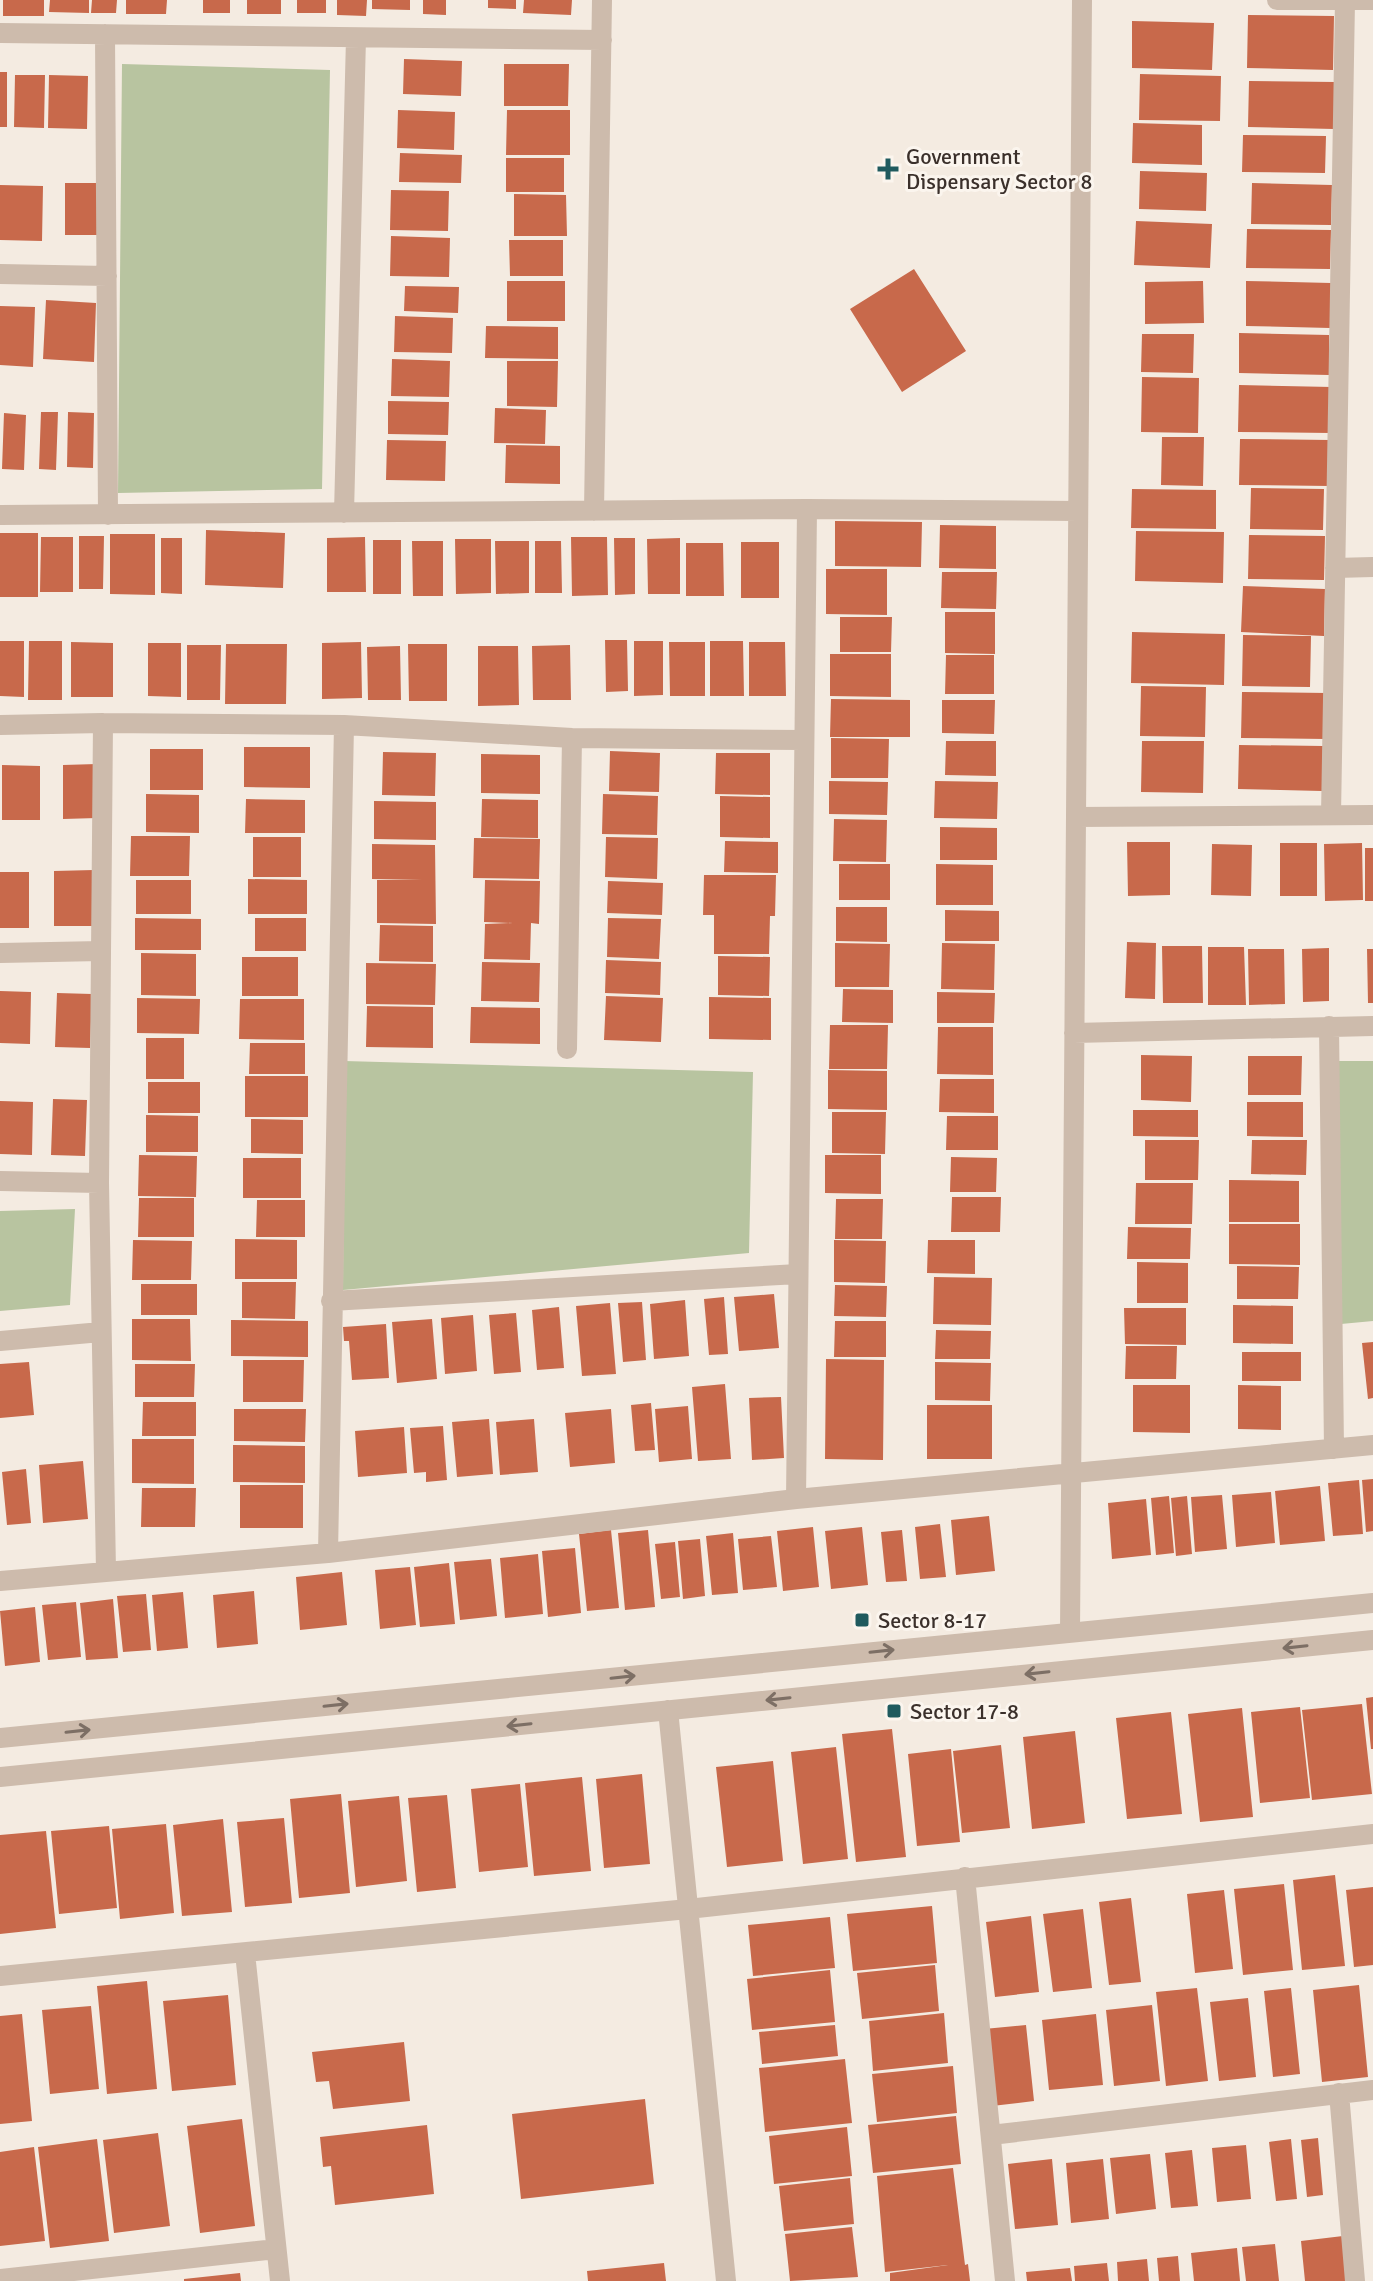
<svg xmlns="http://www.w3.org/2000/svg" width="1373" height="2281" viewBox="0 0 1373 2281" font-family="Signika,sans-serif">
<rect width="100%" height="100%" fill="#f4ebe1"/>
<path fill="#b8c4a0" d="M122 64 330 70 322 489 118 493Z
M344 1061 753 1072 749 1253 343 1290Z
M1338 1061H1373V1321L1341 1324Z
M75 1209 70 1305 0 1311V1211Z"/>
<path fill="#c8694b" d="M3 0H44V16H3Z
M50 0H89V13L49 12Z
M92 0H117L116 13H91Z
M126 0H167L166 14H126Z
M203 0H230V13H203Z
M247 0H281V14H247Z
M297 0H326V13H297Z
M337 0H367L366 16 337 15Z
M372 0H410V10L372 9Z
M423 0H446V15L423 14Z
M488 0H516V9L488 8Z
M524 0H572L571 15 523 13Z
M1248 15 1334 16 1333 70 1247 68Z
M1132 21 1214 23 1212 70 1132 68Z
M404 59 462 61 461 96 403 94Z
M504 64H569L568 106H504Z
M0 72H7V127H0Z
M1140 74 1221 76 1220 121 1139 120Z
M15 75H45L44 128 14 127Z
M49 75 88 76 87 129 48 128Z
M1249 81 1335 82 1334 129 1248 127Z
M398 110 455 112 454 150 397 148Z
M507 110H570V155H506Z
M1133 123 1202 125V165L1132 163Z
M1243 135 1326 136 1325 173 1242 172Z
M400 153 462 155 461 183 399 182Z
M506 158H564V192H506Z
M1140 171 1207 173 1206 211 1139 209Z
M65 183H100L99 235H65Z
M1252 183 1332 185 1331 225 1251 224Z
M0 185 43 186 42 241 0 240Z
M391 190 449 191 448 231 390 230Z
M514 194 566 195 567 236H514Z
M1136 221 1212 224 1210 268 1134 265Z
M1247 229 1331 230 1330 269 1246 268Z
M391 236 450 238 449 277 390 276Z
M509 240H563V276H510Z
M914 269 966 351 902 392 850 309Z
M507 281H565V321H507Z
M1203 281 1204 323 1145 324V282Z
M1246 281 1331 283 1330 328 1246 326Z
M405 286 459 287 458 313 404 311Z
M46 300 96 303 94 362 43 359Z
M0 306 35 307 33 367 0 365Z
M395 316 453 318 452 353 394 352Z
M486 326 558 327V359L485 358Z
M1239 333 1329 335V375L1239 373Z
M1142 334H1194L1193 373 1141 372Z
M392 359 450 361 449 397 391 396Z
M507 361H558L557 407 507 406Z
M1142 377 1199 378 1198 433 1141 432Z
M1239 385 1332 387 1331 433 1238 432Z
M388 401 449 402 448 435 388 434Z
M495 408 546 410 545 444 494 443Z
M41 412H58L56 470 39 469Z
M68 412 94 413 93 468 67 467Z
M4 413 26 415 24 470 2 469Z
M1162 437H1204L1203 486 1161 485Z
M1240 439 1330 440V486L1239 485Z
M387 440 446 441 445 481 386 480Z
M506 445 560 446V484L505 483Z
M1251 488 1324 489 1323 530 1250 529Z
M1132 489 1216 490V529L1131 528Z
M835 521 922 522 921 567 835 566Z
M940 525 996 526V569L939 568Z
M206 530 285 533 283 588 205 585Z
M1136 531 1224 532 1223 583 1135 581Z
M0 533H38V597H0Z
M110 534H155V595L110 594Z
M1249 535 1325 536 1324 580 1248 579Z
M79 536H104L103 589H79Z
M41 537H73V592H40Z
M365 537 366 592H327V538Z
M571 537H607L608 595 572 596Z
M161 538H182V594L161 593Z
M614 538H635V594L615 595Z
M680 538V594H648L647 539Z
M455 539H491V593L456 594Z
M373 540H401V594H373Z
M412 541H443V596H413Z
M495 541H529V593L496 594Z
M535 541H561L562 593H535Z
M741 542H779V598H741Z
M686 543H723L724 596H686Z
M826 569H887V615L826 614Z
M942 572H997L996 609 941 608Z
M1243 586 1325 589 1324 636 1241 632Z
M945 612H995V654L945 653Z
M840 617H892L891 652H840Z
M1132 632 1225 634 1224 685 1131 683Z
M1243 635 1311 636 1310 687 1242 686Z
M605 640H627L628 691 606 692Z
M0 641H24V697L0 696Z
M29 641H62V700H28Z
M634 641H663V695L634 696Z
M710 641H743L744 696H710Z
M71 642 113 643V697H71Z
M361 642 362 698 322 699V643Z
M669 642H705V696H670Z
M749 642H785L786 696H749Z
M148 643H181V697L148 696Z
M226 644H287L286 704H225Z
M408 644H447V701H409Z
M187 645H221L220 700H187Z
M570 645 571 700H533L532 646Z
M400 646 401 700H368L367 647Z
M478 646H518L519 705 478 706Z
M830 654H891V697L830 696Z
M946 655H994V694H945Z
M1141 686 1206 687 1205 737 1140 736Z
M1242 692 1327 693 1326 739 1241 738Z
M831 699 910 700V737H830Z
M942 700H995L994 734 942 733Z
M831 738 889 739 888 778H831Z
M946 741H996V776L945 775Z
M1142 741H1204L1203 793 1141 792Z
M1239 745 1323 746 1322 791 1238 789Z
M244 747H310V788L244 787Z
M150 749H203V790H150Z
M610 751 660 753 659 792 609 791Z
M383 752 436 753 435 796 382 795Z
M716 753H770V795L715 794Z
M481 754 540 755V794L481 793Z
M97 764V818L63 819V765Z
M2 765 40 766V820H2Z
M829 781 888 782 887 815 829 814Z
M935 781 998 782 997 819 934 818Z
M146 794 199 795V833L146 832Z
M603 794 658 796 657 835 602 834Z
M720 796 770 797V838L720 837Z
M246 799 305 800V833H245Z
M482 799 538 800V838L481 837Z
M374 801 436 802V840L374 839Z
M834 819 887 820 886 862 833 861Z
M940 827 997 828V860H940Z
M131 836H190L189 876H130Z
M253 837H301V877H253Z
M606 837 658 838 657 879 605 877Z
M474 838 540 839 539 879 473 878Z
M725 841 778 842V873L724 872Z
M1127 842H1170V895L1128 896Z
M1280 843H1317V896H1280Z
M1362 843 1363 900 1325 901 1324 844Z
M372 844 435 845 436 924 377 923V880H422L372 879Z
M1212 844 1252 845 1251 896 1211 895Z
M1365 848H1373V901H1365Z
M839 864H890V900H839Z
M936 864 993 865V905H936Z
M94 870 95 926H54V871Z
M0 872H29V928H0Z
M704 875H776L775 916H770L769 954H714V915H703Z
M248 879 307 880V914H248Z
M136 880H191V914H136Z
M485 880 540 881 539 924 531 923 530 960 484 959 485 924 513 923 484 922Z
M608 881 663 883 662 915 607 913Z
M836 907H887V942L836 941Z
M945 910 999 911V941H945Z
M135 918 201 919V950H135Z
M255 918H306V951H255Z
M608 918 661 919 659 959 607 957Z
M380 925 433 926V962L379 961Z
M1127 942 1156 943 1155 999 1125 998Z
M835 943 890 944 889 987H835Z
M942 943 995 944 994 990 941 989Z
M1162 946H1202L1203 1003H1163Z
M1208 947H1244L1246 1005H1208Z
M1329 948V1001L1303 1002 1302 949Z
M1248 949H1284L1285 1004 1249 1005Z
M1367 949H1373V1003H1368Z
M141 953 196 954V996L141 995Z
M718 956 770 957 769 996 718 995Z
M242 957H298V996H242Z
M606 960 661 962 660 995 605 993Z
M482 962 540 963 539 1002 481 1001Z
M366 963 436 964 435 1005 366 1004Z
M843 989 893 990V1023L842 1022Z
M0 991 31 992 30 1044 0 1043Z
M937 992 995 993 994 1023H937Z
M57 993 92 994 90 1048 55 1047Z
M606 996 663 998 661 1042 604 1040Z
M709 997 771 998V1040L709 1039Z
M137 998 200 999 199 1034 137 1033Z
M240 999H304V1040L239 1039Z
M367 1006 433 1007V1048L366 1047Z
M471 1007 540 1008V1044L470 1043Z
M830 1025H888L887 1069H829Z
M938 1027H993V1075L937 1074Z
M146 1038H184V1079H146Z
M250 1043H305V1074H249Z
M1141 1055 1192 1056 1191 1102 1141 1100Z
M1248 1056H1302L1301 1095H1248Z
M828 1070 887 1071V1110L828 1109Z
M245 1076H308V1117H245Z
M940 1079H994V1113L939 1112Z
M148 1082H200V1113H148Z
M53 1099 87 1100 85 1156 51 1155Z
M0 1101 33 1102 32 1155 0 1154Z
M1247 1102H1303V1137L1247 1136Z
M1133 1110H1198V1137L1133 1136Z
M832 1112H886L885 1154 832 1153Z
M146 1115 198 1116V1152H146Z
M947 1116H998V1150H946Z
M251 1119 303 1120V1154L251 1153Z
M1145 1140H1199L1198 1180H1145Z
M1252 1140H1307L1306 1175 1251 1174Z
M139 1155 197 1156 196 1197 138 1196Z
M825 1155H881V1194L825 1193Z
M951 1157 997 1158 996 1192H950Z
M243 1158H301V1198H243Z
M1229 1180 1299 1181V1222H1229Z
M1136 1183H1193L1192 1224H1135Z
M952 1197H1001L1000 1232H951Z
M139 1198H194V1237H138Z
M836 1199H883L882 1239H835Z
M257 1200H305V1237H256Z
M1229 1224H1300V1265L1229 1264Z
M1128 1227 1191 1228 1190 1259H1127Z
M235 1239 297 1240V1279H235Z
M133 1240 192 1241 191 1280H132Z
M834 1240 886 1241 885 1283 834 1282Z
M928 1240H975V1274L927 1273Z
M1137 1262 1188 1263V1303H1137Z
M1237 1266 1299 1267 1298 1299H1237Z
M934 1277 992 1278 991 1325 933 1324Z
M242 1282H296L295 1319 242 1318Z
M141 1284H197V1315H141Z
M835 1285 887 1286 886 1317 834 1316Z
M774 1294 779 1348 739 1351 734 1297Z
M724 1297 728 1354 709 1355 704 1299Z
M685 1300 689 1356 654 1359 650 1304Z
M642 1302 646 1360 623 1362 618 1303Z
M610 1303 616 1374 582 1376 576 1306Z
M1233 1305 1293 1306V1344L1233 1343Z
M559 1307 564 1368 537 1370 532 1310Z
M1124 1308H1186V1345L1125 1344Z
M516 1313 521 1372 494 1374 489 1315Z
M473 1315 477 1371 445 1374 441 1318Z
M132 1319H190L191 1361 132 1360Z
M432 1319 437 1379 397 1383 392 1322Z
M231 1320 308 1321V1357L231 1356Z
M835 1321H886V1357H834Z
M386 1324 389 1378 352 1380 349 1341H344L343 1327Z
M936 1330 991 1331 990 1359H935Z
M1373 1342V1398L1368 1399 1362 1343Z
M1126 1346H1177L1176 1379H1125Z
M1242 1352H1301V1381H1242Z
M826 1359 884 1360 883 1460 825 1459Z
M243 1360H304L303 1402H243Z
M29 1362 34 1415 0 1418V1364Z
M935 1362 991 1363 990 1401 935 1400Z
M135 1364H195L194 1397H135Z
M725 1384 731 1459 698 1461 692 1387Z
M1133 1385H1190V1433L1133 1432Z
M1238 1385 1281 1386V1430L1238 1429Z
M781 1397 784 1458 752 1460 749 1398Z
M143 1402H196V1436H142Z
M651 1403 655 1450 635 1451 631 1405Z
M927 1405H992V1459H927Z
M688 1406 692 1459 659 1462 655 1409Z
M234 1409H306L305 1442 234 1441Z
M611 1409 615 1463 570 1467 565 1413Z
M489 1419 493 1474 457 1477 452 1422Z
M534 1419 538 1472 500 1475 496 1422Z
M443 1426 447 1480 426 1482V1472L414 1473 410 1428Z
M404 1427 407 1473 358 1477 355 1431Z
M132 1439H194V1484L132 1483Z
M233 1445 305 1446V1483L233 1482Z
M83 1461 88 1519 43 1523 39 1465Z
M26 1469 31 1523 7 1525 2 1472Z
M1373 1479V1531L1366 1532 1362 1480Z
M1359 1480 1363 1534 1333 1536 1328 1483Z
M240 1485H303V1528H240Z
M1320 1486 1325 1541 1280 1545 1275 1491Z
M142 1488H196L195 1527H141Z
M1271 1492 1275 1543 1236 1547 1232 1495Z
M1222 1495 1227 1549 1195 1552 1191 1497Z
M1169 1496 1174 1553 1156 1555 1151 1498Z
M1187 1496 1192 1554 1176 1556 1171 1498Z
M1146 1499 1151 1555 1112 1559 1108 1503Z
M989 1516 995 1571 956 1575 951 1520Z
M940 1524 946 1577 920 1579 915 1527Z
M813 1527 819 1587 783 1591 777 1531Z
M862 1527 868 1585 831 1589 825 1531Z
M611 1530 619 1608 587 1611 579 1534Z
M648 1530 655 1607 625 1610 618 1533Z
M902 1530 907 1581 886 1582 881 1532Z
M733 1533 738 1593 712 1595 706 1536Z
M771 1536 777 1587 743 1590 738 1539Z
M700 1539 705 1596 683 1599 678 1541Z
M675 1542 680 1597 661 1599 655 1544Z
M575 1548 581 1613 548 1617 542 1551Z
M538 1554 543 1614 505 1618 500 1558Z
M491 1559 497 1616 460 1620 454 1562Z
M449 1563 455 1624 420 1627 414 1567Z
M410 1567 416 1625 380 1629 375 1570Z
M342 1572 347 1625 300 1630 296 1577Z
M254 1591 258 1644 217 1648 213 1595Z
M183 1592 188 1648 157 1651 152 1595Z
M146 1594 151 1650 123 1652 117 1596Z
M113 1599 118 1658 86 1660 80 1603Z
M76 1602 81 1657 48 1660 42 1605Z
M35 1607 40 1662 5 1666 0 1611Z
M1373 1697V1749H1371L1366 1698Z
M1362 1704 1372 1794 1312 1800 1302 1710Z
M1300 1707 1310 1798 1260 1803 1251 1712Z
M1242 1708 1253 1817 1200 1822 1188 1714Z
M1171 1712 1182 1814 1127 1819 1116 1718Z
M892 1729 906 1857 856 1862 842 1734Z
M1075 1731 1085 1823 1032 1829 1023 1737Z
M1001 1745 1010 1828 962 1833 953 1751Z
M836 1747 848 1859 803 1864 791 1752Z
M951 1749 960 1842 917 1846 908 1754Z
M773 1761 783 1861 727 1867 716 1767Z
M642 1774 650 1864 604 1868 596 1779Z
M582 1777 591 1871 534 1876 525 1783Z
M520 1784 528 1867 479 1872 471 1789Z
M341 1794 350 1893 299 1898 290 1799Z
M447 1795 456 1888 417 1892 408 1798Z
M399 1796 407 1881 356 1887 348 1801Z
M284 1818 292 1903 245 1907 237 1822Z
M223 1819 232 1912 182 1916 173 1825Z
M166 1824 174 1913 120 1919 112 1829Z
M109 1826 117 1908 59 1914 51 1831Z
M46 1831 56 1928 0 1934V1835Z
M1335 1875 1345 1966 1302 1970 1293 1880Z
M1284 1884 1293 1970 1243 1975 1234 1889Z
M1373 1887V1965L1354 1967 1346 1890Z
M1224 1890 1233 1969 1195 1973 1187 1894Z
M1131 1898 1141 1982 1109 1985 1099 1902Z
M932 1906 937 1963 853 1971 847 1914Z
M1083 1909 1092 1988 1053 1992 1043 1914Z
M1031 1916 1039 1992 995 1997 986 1922Z
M830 1917 835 1968 753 1976 748 1925Z
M935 1965 939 2011 862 2019 857 1973Z
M830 1970 835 2022 752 2030 747 1979Z
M147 1981 157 2089 107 2094 97 1986Z
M1359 1985 1368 2077 1322 2082 1313 1990Z
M1197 1988 1208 2081 1166 2086 1156 1992Z
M1291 1988 1300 2074 1273 2077 1264 1991Z
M228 1995 236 2085 172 2091 163 2001Z
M1248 1998 1256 2077 1219 2081 1210 2002Z
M1152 2005 1160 2081 1114 2086 1106 2010Z
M91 2006 99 2089 50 2094 42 2010Z
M944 2013 948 2063 873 2071 869 2021Z
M22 2014 32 2121 0 2124V2016Z
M1096 2014 1103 2085 1049 2090 1042 2020Z
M835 2025 838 2056 762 2064 759 2032Z
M1026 2025 1034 2101 992 2106 984 2029Z
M404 2042 410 2101 333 2109 329 2081 316 2082 312 2052Z
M845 2059 852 2123 765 2132 759 2068Z
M953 2066 957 2113 877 2122 872 2074Z
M645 2099 654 2184 521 2199 512 2114Z
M956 2116 961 2164 873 2173 868 2125Z
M242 2119 255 2226 200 2233 187 2126Z
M427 2125 434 2194 335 2205 331 2166 323 2167 320 2137Z
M847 2127 852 2176 774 2184 769 2136Z
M158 2133 170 2226 114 2233 103 2140Z
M1318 2138 1323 2195 1307 2197 1301 2140Z
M97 2139 109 2241 50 2248 38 2147Z
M1291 2139 1297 2199 1276 2201 1269 2142Z
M1246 2145 1251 2199 1217 2202 1212 2148Z
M34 2147 45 2241 0 2246V2152Z
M1192 2150 1198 2206 1171 2208 1165 2153Z
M1150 2154 1156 2209 1116 2214 1110 2158Z
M1052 2159 1058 2225 1015 2229 1008 2164Z
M1103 2159 1109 2219 1071 2223 1066 2163Z
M953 2168 965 2265 968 2264 970 2281H890V2273L948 2265 885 2272 877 2176Z
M850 2178 854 2224 784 2231 779 2186Z
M852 2227 858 2277 790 2281 785 2234Z
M1343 2236 1347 2281H1305L1301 2241Z
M1275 2244 1279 2281H1246L1242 2247Z
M1237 2248 1240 2281H1194L1191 2253Z
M1178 2256 1180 2281H1159L1157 2258Z
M1147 2259 1149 2281H1118L1117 2262Z
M664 2263 666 2281H588L587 2271Z
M1107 2263 1109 2281H1075L1074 2266Z
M1070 2268 1072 2281H1027L1026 2272Z
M240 2273 241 2281H184V2279Z"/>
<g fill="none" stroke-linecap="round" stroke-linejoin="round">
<path stroke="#cdbbac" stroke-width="20" d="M1277 0H1373
M0 33 602 40
M105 34 108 515
M0 274 107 276
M594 511 602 0
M344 513 356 38
M0 515 807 509 1078 511
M1335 568 1373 567
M103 723 99 1183 106 1571
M0 725 103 723 344 725 572 738 804 740
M1331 815 1345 1
M1076 817 1373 815
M0 953 101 951
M1329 1026 1334 1449
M1074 1033 1373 1026
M567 1049 572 738
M0 1181 99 1183
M331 1301 798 1274
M0 1341 101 1332
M796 1499 807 509
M328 1553 344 725
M0 1581 328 1553 796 1499 1373 1445
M1070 1633 1082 0
M668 1710 726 2281
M0 1738 1373 1603
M0 1777 1373 1640
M965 1877 1005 2281
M245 1953 280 2281
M0 1976 688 1909 1373 1834
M1339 2093 1355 2281
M991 2135 1373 2090
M0 2279 276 2249"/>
</g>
<defs><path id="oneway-shaft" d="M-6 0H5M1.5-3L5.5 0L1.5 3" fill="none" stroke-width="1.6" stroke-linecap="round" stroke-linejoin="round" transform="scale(2)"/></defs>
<g stroke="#7d6f65">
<use href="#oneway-shaft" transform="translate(1295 1647) rotate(174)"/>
<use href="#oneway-shaft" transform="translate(882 1651) rotate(-6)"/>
<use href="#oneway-shaft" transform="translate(1037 1673) rotate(174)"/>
<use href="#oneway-shaft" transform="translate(623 1677) rotate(-6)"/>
<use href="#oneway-shaft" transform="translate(778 1699) rotate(174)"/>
<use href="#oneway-shaft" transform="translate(336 1705) rotate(-6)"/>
<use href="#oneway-shaft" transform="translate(519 1725) rotate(174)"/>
<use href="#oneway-shaft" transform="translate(78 1731) rotate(-6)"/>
</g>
<g fill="#1f5a5e" stroke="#fbf5ee" stroke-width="3">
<path d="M884 157h8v8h8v8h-8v8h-8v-8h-8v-8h8z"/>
<rect x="854" y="1612" width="16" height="16" rx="4"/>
<rect x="886" y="1703" width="16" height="16" rx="4"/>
</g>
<g text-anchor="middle" stroke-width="6" stroke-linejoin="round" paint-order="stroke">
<g font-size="22" fill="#3b302b" stroke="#fbf5ee" text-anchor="start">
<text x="906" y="164">Government<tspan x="906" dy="25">Dispensary Sector 8</tspan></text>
<text x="878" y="1628">Sector 8-17</text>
<text x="910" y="1719">Sector 17-8</text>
</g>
</g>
</svg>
